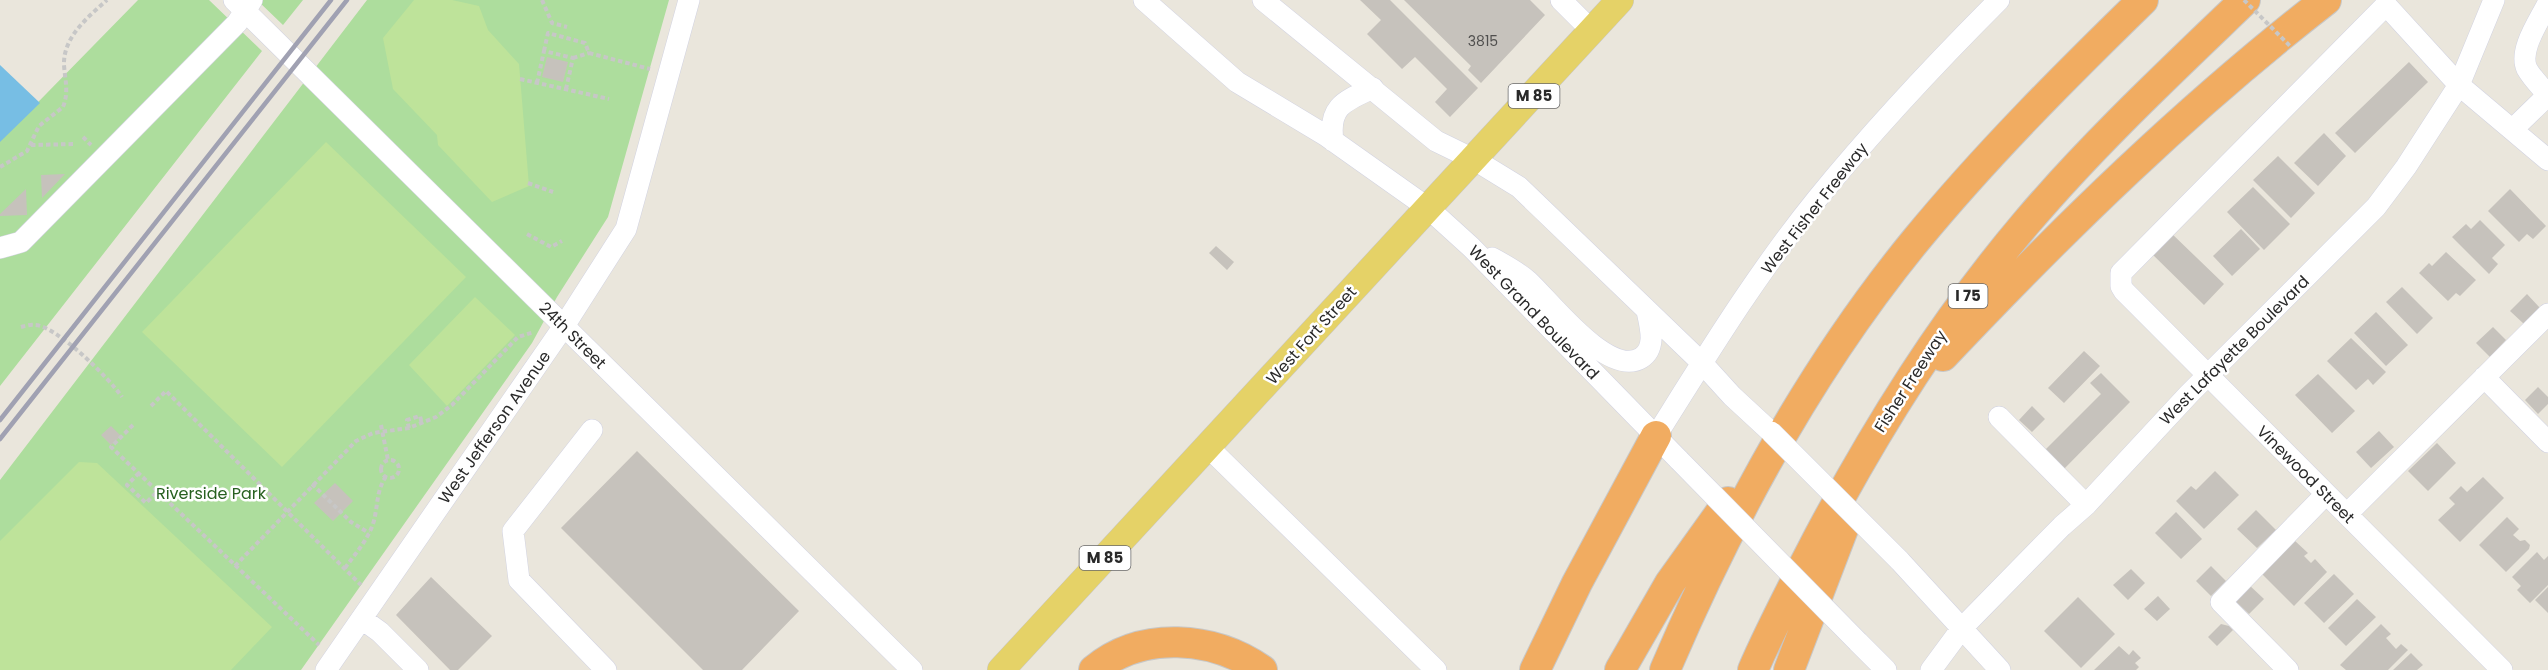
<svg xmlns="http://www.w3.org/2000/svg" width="2548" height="670" viewBox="0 0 2548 670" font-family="Poppins,sans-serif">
<rect width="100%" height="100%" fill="#eae6dc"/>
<path fill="#addd9d" d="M138 0H209L262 51 0 386V141Z
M257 0H303L283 25Z
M367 0H669L608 217 557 297 532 343 301 670H0V480Z"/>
<path fill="#bee39a" d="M414 0H452L479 6 488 30 519 64 529 186 492 202 438 145 437 135 393 89 383 38Z
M326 142 466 277 282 467 142 332Z
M475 297 515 335 447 406 409 365Z
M79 462 97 463 272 627 231 670H0V541Z"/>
<path fill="#77bee4" d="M0 65 40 103 0 142Z"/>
<path fill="#c6c2bc" d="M1360 0H1390L1478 88 1450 117 1435 102 1447 89 1415 57 1402 69 1367 34 1381 20Z
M1404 0H1530L1545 15 1481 83 1468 70 1471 66Z
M547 57 568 62 563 82 542 77Z
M2409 62 2428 82 2355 153 2335 133Z
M2324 133 2346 156 2318 186 2294 163Z
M2278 156 2315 193 2291 218 2253 180Z
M65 174 42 198 41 175Z
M2253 187 2290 224 2264 250 2227 212Z
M26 189 27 215 0 216V214Z
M2510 189 2546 226 2533 239 2527 234 2519 242 2488 211Z
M2480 220 2505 245 2492 258 2498 264 2489 274 2452 237 2466 224 2471 229Z
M2241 229 2260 249 2232 276 2213 256Z
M2169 231 2224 284 2204 305 2149 251Z
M1216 246 1234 262 1227 270 1209 253Z
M2446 252 2476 280 2460 296 2456 293 2448 301 2419 273 2429 263 2432 266Z
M2402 287 2433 318 2417 334 2386 302Z
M2527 294 2540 308 2524 324 2510 311Z
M2376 312 2408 345 2386 366 2354 333Z
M2493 327 2506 340 2490 357 2476 343Z
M2351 338 2386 372 2373 385 2368 379 2356 390 2327 361Z
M2084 351 2100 366 2064 403 2048 388Z
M2101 373 2130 402 2064 469 2045 450 2101 394 2090 383Z
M2318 374 2355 411 2332 433 2295 395Z
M2538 387 2548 397V404L2538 414 2525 400Z
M2032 406 2045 419 2032 432 2019 420Z
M111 426 121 436 111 445 101 435Z
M2379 431 2394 447 2371 468 2356 452Z
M2437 443 2456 463 2428 491 2408 471Z
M637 451 799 611 742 670H703L561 528Z
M2215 471 2239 495 2204 529 2176 501 2191 486 2196 490Z
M2483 477 2504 498 2460 542 2438 520 2455 504 2449 498 2461 486 2467 492Z
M335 483 353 501 333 521 314 503Z
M2256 510 2276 530 2257 548 2237 529Z
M2176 512 2202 539 2181 559 2155 533Z
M2507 517 2519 529 2513 535 2520 541 2525 540 2530 545 2529 549 2506 572 2479 545Z
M2294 540 2308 553 2304 556 2311 563 2315 559 2327 572 2294 606 2261 573Z
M2537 552 2544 560 2548 556V585L2530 603 2517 590 2521 586 2512 577Z
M2211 566 2226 581 2211 596 2196 581Z
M2131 569 2145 583 2128 600 2113 585Z
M2334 574 2354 594 2324 623 2304 603Z
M431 577 492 636 458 670H450L396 615Z
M2247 583 2264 599 2249 614 2232 598Z
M2548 587V613L2535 600Z
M2158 596 2170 609 2157 621 2144 609Z
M2078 597 2115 634 2081 668 2044 631Z
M2357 599 2376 617 2346 646 2328 628Z
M2221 624 2229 626 2233 630 2217 646 2208 637Z
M2381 624 2391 634 2386 638 2396 649 2401 644 2408 650 2388 670H2346L2340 665Z
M2119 646 2129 655 2133 650 2141 658 2135 663 2139 667 2136 670H2094Z
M2411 653 2423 665 2417 670H2393Z"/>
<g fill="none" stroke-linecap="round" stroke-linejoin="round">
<g stroke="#d2d3e1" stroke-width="22">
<path id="minor" d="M234 0 912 670
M1144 0 1237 82 1325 135 1428 208 1471 247 1679 460
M1263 0 1436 141 1475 160 1519 187 1702 363 1732 396 1771 432
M1561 0 1592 31
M2548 95C2541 87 2532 78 2527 69 2518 50 2540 20 2548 3
M2513 129 2548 95
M1333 141C1328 106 1345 101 1373 88
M0 248 21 242 237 23 252 0
M1492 258C1505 265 1518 272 1528 281 1550 301 1608 378 1641 358 1657 348 1650 326 1647 311
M2484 377 2548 442
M1999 417 2086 505
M592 430 513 531 519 580 606 670
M1656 436C1707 355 1757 273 1817 199 1874 129 1936 63 1999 0
M1208 447 1436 670
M2347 514 2548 314
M1899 560 2000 670
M362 619 380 632 418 670
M1858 642 1886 670
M326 670 564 326 626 229 689 0
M1931 670 1962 628 2062 526 2086 505 2189 394 2376 207 2406 167 2459 85 2494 0
M2288 670 2221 602 2326 494
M2502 670 2124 291 2121 286V273L2386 5 2459 85 2548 160"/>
</g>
<g stroke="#c7c7c7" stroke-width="28">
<path id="major" d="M1001 670 1620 0"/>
</g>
<g stroke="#c7c7c7" stroke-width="32">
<path id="highway" d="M1943 356C2063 229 2188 107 2326 0
M1094 670C1142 630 1213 636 1262 670
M1535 670 1577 583 1656 436
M1620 670 1670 583 1728 502
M1665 670C1730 518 1810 369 1916 240 1986 155 2064 77 2143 0
M1753 670C1772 626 1795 583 1817 540 1877 427 1943 321 2026 223 2093 144 2170 72 2245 0
M1789 670 1848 516"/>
</g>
<path stroke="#c7c7c7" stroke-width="4" stroke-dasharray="4.5 3" stroke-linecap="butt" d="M542 0 552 23 567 27
M544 51 548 33 585 43 589 53 650 69
M573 58 589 53
M520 79 609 99
M537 83 544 51 573 58 566 89
M83 137 91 145
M31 145 75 144
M0 167 27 151 39 126 63 107C69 92 65 80 64 65 63 37 88 17 107 0
M528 183 553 192
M527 234 551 247 562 241
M21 327C25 326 31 324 35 325 57 326 110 379 122 397
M151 406 166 391 361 585
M133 425 111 447 319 645
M381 425 388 460
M409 428 407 420 420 416 422 424
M381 469a9 9 0 1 1 18 0a9 9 0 1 1-18 0Z
M139 473 127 485 146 503 158 491
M312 484 351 522 369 533
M235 566 356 441 373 433 409 428 436 417 452 405 518 337 534 332
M345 568C355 554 367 541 373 524 378 508 376 492 385 478"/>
<use href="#minor" stroke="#fff" stroke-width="21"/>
<use href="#major" stroke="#e5d267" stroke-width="27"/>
<use href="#highway" stroke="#f1ac61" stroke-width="30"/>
<path stroke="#a0a1b2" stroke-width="4.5" d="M0 420 331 0
M0 439 347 0"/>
<g stroke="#d2d3e1" stroke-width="22" stroke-linecap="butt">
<path id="minor-bridge" d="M1771 432 1899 560
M1679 460 1858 642"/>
</g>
<path stroke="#c7c7c7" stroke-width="4" stroke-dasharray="4.5 3" stroke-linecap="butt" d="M2244 0 2291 47"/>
<use href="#minor-bridge" stroke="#fff" stroke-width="21"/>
</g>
<g text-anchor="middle" stroke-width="5" stroke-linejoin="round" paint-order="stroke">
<g font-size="14" fill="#504f4e">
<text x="1483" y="46">3815</text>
</g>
<g fill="#fff" stroke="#696969" stroke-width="1.5">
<rect x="1508.5" y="84" width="51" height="24" rx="4.5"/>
<rect x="1948.5" y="284" width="39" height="24" rx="4.5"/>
<rect x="1079.5" y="546" width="51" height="24" rx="4.5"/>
</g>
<g font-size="15" font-weight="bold" fill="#292929">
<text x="1534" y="101">M 85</text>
<text x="1968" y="301">I 75</text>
<text x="1105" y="563">M 85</text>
</g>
<g font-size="16" fill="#292929" stroke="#fff">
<text transform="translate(1814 208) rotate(-52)" y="6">West Fisher Freeway</text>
<text transform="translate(1534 312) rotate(46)" y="6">West Grand Boulevard</text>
<text transform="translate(573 335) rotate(45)" y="6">24th Street</text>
<text transform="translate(1311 335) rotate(-48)" y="6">West Fort Street</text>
<text transform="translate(2234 350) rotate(-45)" y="6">West Lafayette Boulevard</text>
<text transform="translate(1910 381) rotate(-57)" y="6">Fisher Freeway</text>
<text transform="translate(494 427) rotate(-55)" y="6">West Jefferson Avenue</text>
<text transform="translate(2306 474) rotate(45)" y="6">Vinewood Street</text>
</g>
<g font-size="16" fill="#276020" stroke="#fff">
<text x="211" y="499">Riverside Park</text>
</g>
</g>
</svg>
